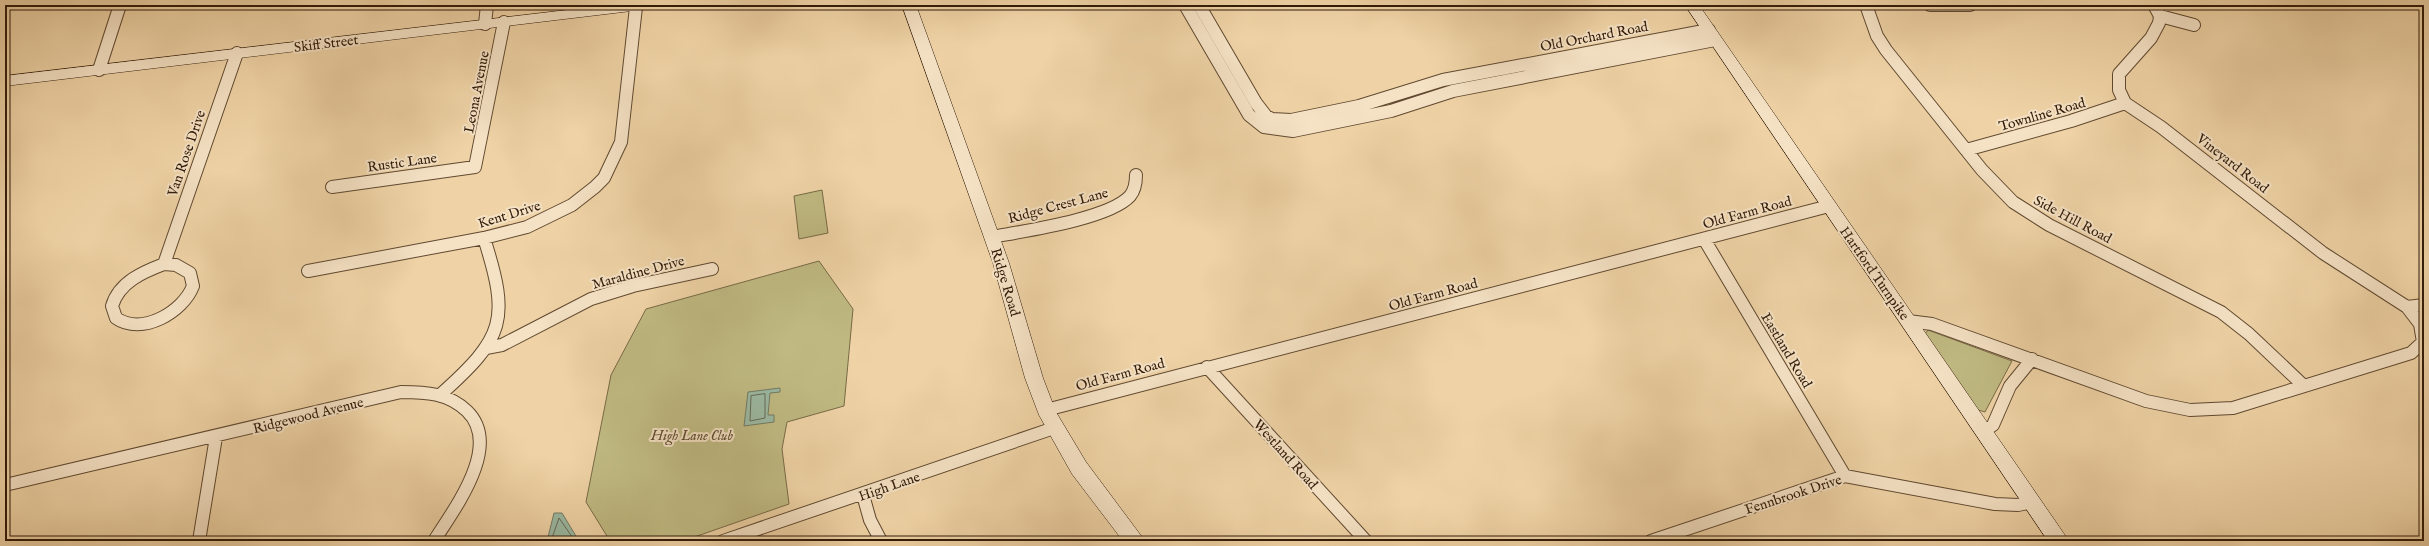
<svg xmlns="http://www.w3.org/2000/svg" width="2429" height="546" viewBox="0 0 2429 546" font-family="'IM FELL English',serif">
<rect width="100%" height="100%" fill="#efd3a6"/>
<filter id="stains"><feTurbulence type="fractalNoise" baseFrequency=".005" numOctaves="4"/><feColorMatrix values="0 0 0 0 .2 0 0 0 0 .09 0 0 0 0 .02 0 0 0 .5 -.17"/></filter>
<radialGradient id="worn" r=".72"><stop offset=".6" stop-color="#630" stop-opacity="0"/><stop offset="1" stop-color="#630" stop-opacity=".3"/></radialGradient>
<path fill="#c0ba82" stroke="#786a46" d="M822 190 828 233 799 239 794 196Z
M819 261 853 309 844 406 787 422 782 449 789 504 683 541H610L586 502 611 375 646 309Z
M1928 330 2012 361 1985 412 1978 410 1925 334Z"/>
<path fill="#9bb9a2" stroke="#717a65" d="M780 388V392L770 393 768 415H774V422L744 426 748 392Z
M554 513H562L579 541H547Z"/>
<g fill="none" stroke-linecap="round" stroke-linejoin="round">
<path stroke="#666a56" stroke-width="1" d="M765 394V418L750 421 751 396Z
M551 541 559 518 575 541"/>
<g stroke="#604930" stroke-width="14">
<path id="street" d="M1185 5 1249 115 1264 127 1293 131 1391 111 1453 91 1715 40
M1199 5 1256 103 1266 116 1272 119 1291 120 1359 106 1443 80 1709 30
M1866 5 1877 36 1886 50 1982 170 2013 202 2049 225 2221 312 2249 334 2304 386
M1930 5H1970
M2160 16 2194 25
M485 24 487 5
M99 70 120 5
M1966 150 2071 121 2125 103
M332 187 475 167 504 22
M992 237C1024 231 1109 219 1130 196 1135 190 1136 182 1136 175
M1704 239 1845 476
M164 264 237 53
M164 264 176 265 190 273 193 286C183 312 142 336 116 318L112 306C119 282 143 272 164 264Z
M308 271 484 238 527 227 572 205 595 187 604 178 621 142 636 7
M2407 307 2424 305
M1908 321 1932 324 2146 401 2190 410 2233 408 2411 353 2423 342 2420 324 2407 307 2323 253 2161 127 2125 103 2119 90V74L2151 38 2159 23 2160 16 2154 5
M486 348 502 345 591 299 633 286 712 269
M1207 367 1366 541
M440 395C505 337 510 320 484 238
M1046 410 1829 206
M1984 431 1993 425 2010 386 2032 359
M5 485 401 392C426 392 448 393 467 411 503 446 454 509 434 541
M863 495 870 520 881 541
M199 541 216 437
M723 541 1054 428
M1651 541 1845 476 1995 504 2018 505 2033 502"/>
</g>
<g stroke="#311b09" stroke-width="1">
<path id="secondary" d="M610 5H655L648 9 5 86V76Z
M902 5H916L1009 263 1043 378 1056 412 1086 462 1145 541H1123L1072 474 1039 415 1025 378 993 263Z
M1685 5H1699L2069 541H2048Z"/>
</g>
<use href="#street" stroke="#f5e2c5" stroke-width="12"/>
<use href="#secondary" fill="#f5e2c5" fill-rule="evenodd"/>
</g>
<g text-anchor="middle" stroke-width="4" stroke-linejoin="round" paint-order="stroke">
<g font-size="14" fill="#311b09" stroke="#f5e2c5">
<text transform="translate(1594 36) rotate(-11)" y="5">Old Orchard Road</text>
<text transform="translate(326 43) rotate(-7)" y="5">Skiff Street</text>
<text transform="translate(476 92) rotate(-79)" y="5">Leona Avenue</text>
<text transform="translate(2042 114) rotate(-16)" y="5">Townline Road</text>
<text transform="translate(186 153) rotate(-71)" y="5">Van Rose Drive</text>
<text transform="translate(402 162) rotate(-8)" y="5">Rustic Lane</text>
<text transform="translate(2233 163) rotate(38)" y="5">Vineyard Road</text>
<text transform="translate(1058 205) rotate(-15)" y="5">Ridge Crest Lane</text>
<text transform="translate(1747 212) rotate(-15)" y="5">Old Farm Road</text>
<text transform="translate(509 214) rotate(-17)" y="5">Kent Drive</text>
<text transform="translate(2073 219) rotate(28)" y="5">Side Hill Road</text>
<text transform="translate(638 272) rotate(-15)" y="5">Maraldine Drive</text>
<text transform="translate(1875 273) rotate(55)" y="5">Hartford Turnpike</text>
<text transform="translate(1006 282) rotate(73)" y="5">Ridge Road</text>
<text transform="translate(1433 294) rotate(-15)" y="5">Old Farm Road</text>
<text transform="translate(1787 350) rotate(59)" y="5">Eastland Road</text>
<text transform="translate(1120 374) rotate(-15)" y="5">Old Farm Road</text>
<text transform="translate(308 415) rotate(-14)" y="5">Ridgewood Avenue</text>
<text transform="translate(1286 454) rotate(48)" y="5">Westland Road</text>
<text transform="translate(889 486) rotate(-19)" y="5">High Lane</text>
<text transform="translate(1793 494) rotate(-18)" y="5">Fennbrook Drive</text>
</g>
<g font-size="14" font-style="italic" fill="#5c4b2d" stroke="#f5e2c5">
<text x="692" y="440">High Lane Club</text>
</g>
</g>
<rect width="2429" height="546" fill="none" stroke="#efd3a6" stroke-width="20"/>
<rect x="6" y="6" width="2417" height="534" fill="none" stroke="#311b09" stroke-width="2"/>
<rect x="10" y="10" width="2409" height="526" fill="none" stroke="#311b09"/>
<rect width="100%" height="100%" filter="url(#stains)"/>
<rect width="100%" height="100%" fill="url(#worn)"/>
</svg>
